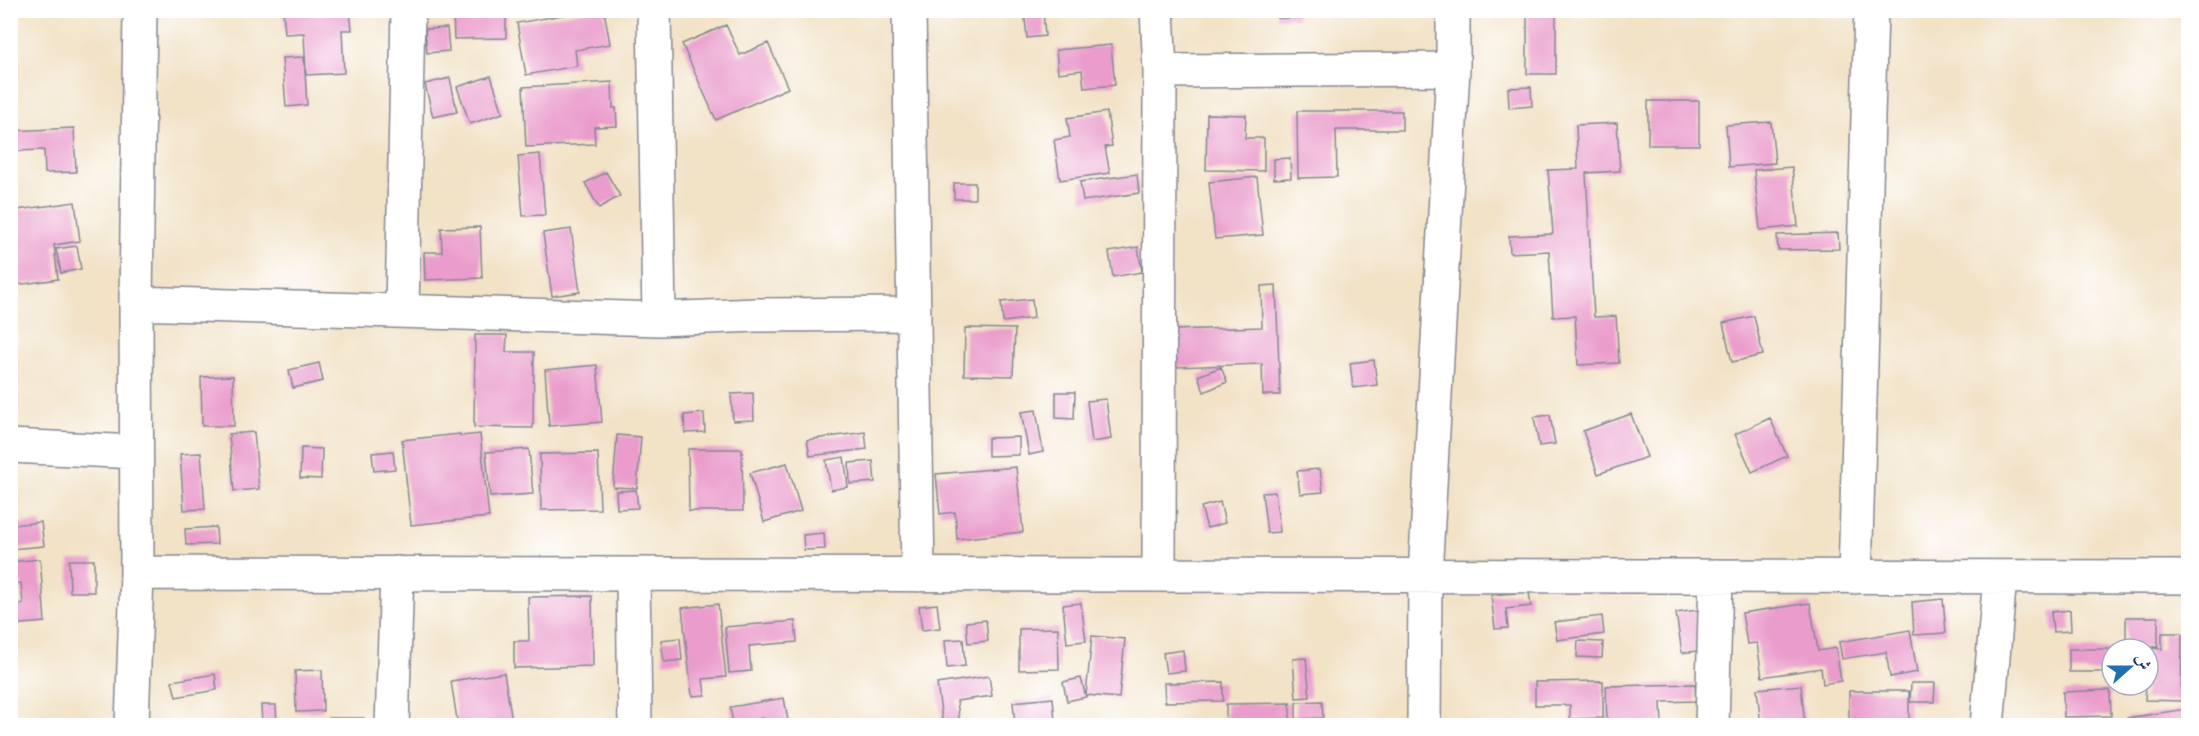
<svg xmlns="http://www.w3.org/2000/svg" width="2199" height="736" viewBox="0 0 2199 736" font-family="'Sorts Mill Goudy',Amiri,serif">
<rect width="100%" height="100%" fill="#fff"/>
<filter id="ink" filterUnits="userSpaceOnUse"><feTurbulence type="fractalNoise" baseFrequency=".0167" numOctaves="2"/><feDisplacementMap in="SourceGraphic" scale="12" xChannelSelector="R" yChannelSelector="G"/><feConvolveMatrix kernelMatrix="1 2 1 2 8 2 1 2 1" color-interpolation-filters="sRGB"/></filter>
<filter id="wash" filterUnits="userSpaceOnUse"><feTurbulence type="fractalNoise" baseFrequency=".008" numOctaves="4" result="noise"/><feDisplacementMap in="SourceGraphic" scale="24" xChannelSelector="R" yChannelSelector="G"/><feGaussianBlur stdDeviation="1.35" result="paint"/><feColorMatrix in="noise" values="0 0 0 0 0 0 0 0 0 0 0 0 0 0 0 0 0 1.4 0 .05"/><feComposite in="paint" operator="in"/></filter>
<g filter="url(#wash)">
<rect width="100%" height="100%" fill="#f2e2c6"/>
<g id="blocks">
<path fill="#ea9dcc" d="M283 10H350L352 30H342L344 73 306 75 304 33 285 34Z
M506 10V38L454 39 453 11Z
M591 10H604L610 44 575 50 577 66 526 75 517 23Z
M1024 10H1043L1045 36 1027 38Z
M1277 10H1297V18H1277Z
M1527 10H1556V74H1527Z
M726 25 740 55 768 43 788 88 716 120 682 44Z
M447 28 449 51 427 53 425 29Z
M1111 45 1115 85 1084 88 1082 70 1058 73 1056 50Z
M304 57 307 105 286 107 282 58Z
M491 76 503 113 470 124 457 87Z
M450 78 457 112 433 117 425 84Z
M612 82 613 108H616L617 126 594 127 595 144 526 147 523 87Z
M1531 87 1532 106 1509 108 1508 88Z
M1648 101H1699V145H1648Z
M1297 111H1402V130H1336L1337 177 1298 178Z
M1107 112 1112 146 1105 147 1110 173 1060 180 1054 140 1070 137 1067 118Z
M1207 114 1246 115 1245 138H1264V171L1206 170Z
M1771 122 1775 163 1729 167 1726 125Z
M1617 123 1620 171 1586 173 1594 317 1616 316 1619 363 1578 365 1575 316 1553 317 1549 251 1510 253 1509 236 1553 234 1548 170 1578 169 1576 125Z
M74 128 76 172 45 173 44 150 12 151 11 131Z
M540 154 545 215 523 216 518 156Z
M1290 158 1291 178 1274 179V159Z
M1792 167 1798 226 1760 230 1754 170Z
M606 172 620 196 599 208 585 183Z
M1137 174 1139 193 1083 201 1080 182Z
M1257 177 1263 235 1215 239 1209 182Z
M954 183H975V199H954Z
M75 202 80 241 54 245 58 279 10 286V211Z
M480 227 482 278 425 280 424 252H442L441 228Z
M571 229 580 292 552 296 543 233Z
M1838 233 1839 249 1778 250 1777 235Z
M77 246 81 269 61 273 56 249Z
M1138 247 1142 272 1113 277 1109 252Z
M1276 285 1280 395H1263L1262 364 1175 367 1173 330 1262 327 1261 286Z
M1032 299 1034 318 1003 322 1001 302Z
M1754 316 1763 355 1732 362 1723 323Z
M965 328 1015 329 1013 376 964 375Z
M475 335H507L506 352H534L533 428 474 427Z
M1374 360 1377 385 1353 388 1350 363Z
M319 363 323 381 293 388 289 370Z
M597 365 602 422 549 426 545 370Z
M1221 367 1227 382 1204 392 1198 376Z
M233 376 234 426H202L201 377Z
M1056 392H1075L1074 419 1056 418Z
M753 393 754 420 733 421 731 394Z
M1106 399 1111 439 1092 442 1087 401Z
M1036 410 1043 452 1029 455 1021 412Z
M704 413 705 432 685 433 684 415Z
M1631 414 1647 457 1598 474 1583 431Z
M1550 415 1555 444 1539 446 1534 417Z
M1770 418 1787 456 1752 472 1735 434Z
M254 432 259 489 234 491 229 434Z
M865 432 867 449 810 456 807 440Z
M460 434 461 436 480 434 489 517 411 525 402 440Z
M617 435 641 437 637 488 613 487Z
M1019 437V455L988 456V438Z
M301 448 322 449 321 479 300 478Z
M529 449 533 494 490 497 486 452Z
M688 449H742L743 511H689Z
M393 451 395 469 374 471 372 453Z
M201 453 205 509 184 510 180 454Z
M598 453 600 509 541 510 540 454Z
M844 457 848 487 831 490 826 460Z
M873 461 875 482 850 484 849 463Z
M787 463 801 511 764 522 750 473Z
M1016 467 1023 532 957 539 955 512 940 514 936 474Z
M1320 469 1323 492 1300 494 1297 471Z
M636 490 638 508 617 509 616 491Z
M1275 492 1280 532 1267 533 1262 493Z
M1220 502 1225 523 1207 528 1201 507Z
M41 522 44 546 10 549V525Z
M216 527 217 544 186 545 185 529Z
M824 533 825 549 804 550 803 535Z
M40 559 45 622 10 625V605L23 604 21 583 10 584V562Z
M69 560H94V592H70Z
M1529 592 1531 606 1506 609 1508 628 1495 629 1491 595Z
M592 596 593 666 514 668V641H529L528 597Z
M1943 599 1946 633 1914 635 1912 602Z
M1081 603 1086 641 1067 643 1063 605Z
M1810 603 1818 651 1836 648 1841 681 1823 684 1821 668 1762 677 1757 643 1747 644 1742 613Z
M718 604 726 677 703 679 705 695 692 696 682 608Z
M937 604 940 628 922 630 919 606Z
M1698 610 1704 650 1682 653 1676 613Z
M2070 610 2071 631 2053 632 2051 612Z
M1602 616 1604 634 1557 640 1554 622Z
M2126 617H2158V647H2126Z
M986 620 988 641 968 643 966 622Z
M795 621 797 642 749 646 751 671 729 673 725 627Z
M1058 628 1059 669 1019 670V629Z
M1910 630 1917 672 1890 677 1886 652 1842 659 1839 642Z
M2162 633H2182L2181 701 2145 700 2146 685H2148V648L2162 649Z
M1092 636 1125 639 1119 698 1086 695Z
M680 638 682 660 664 662 661 640Z
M963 639 965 666 947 668 945 640Z
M1578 641 1603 642 1602 658 1577 657Z
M2069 649H2112V672H2069Z
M1183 650 1185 671 1166 673 1163 653Z
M1306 658 1310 697 1296 698 1293 659Z
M322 670 323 711 296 712 295 671Z
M504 673 513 726H458L451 681Z
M215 674 217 690 176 697 172 681Z
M989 676 992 696 957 701 960 726H943L937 684Z
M1081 678 1086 697 1067 701 1063 682Z
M1603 681V718L1570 719V705H1535V682Z
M1223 682V701L1165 702 1164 683Z
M1911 683H1935L1934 702H1910Z
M1695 684 1696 701 1661 702 1662 726H1607L1606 686Z
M1801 685 1805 726H1761L1757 689Z
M2110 690 2111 716 2064 717 2063 692Z
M1849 691H1909V726H1849Z
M784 698 789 726H765L763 718 733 724 730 707Z
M1053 698 1055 722 1015 726 1013 702Z
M1322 701 1323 718 1296 719V702Z
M1290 703V726H1226V704Z
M261 705H276L277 726H262Z
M2186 709 2188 726H2128L2127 718Z
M329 718H364V726H329Z"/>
</g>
</g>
<g filter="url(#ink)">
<use href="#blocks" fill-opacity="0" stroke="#868892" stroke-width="1.5"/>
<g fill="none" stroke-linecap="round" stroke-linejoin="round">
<g stroke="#868892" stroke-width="36">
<path id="minor" d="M654 10 659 319
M909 10 918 575
M1157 10 1160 71 1159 575
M1160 71 1453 69
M136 303 659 319 756 315 914 314
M402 311 408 10
M10 446 136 452
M137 573 2188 577
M633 574 635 726
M1855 577 1871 10
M132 726 137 573 136 303 140 10
M392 726 397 573
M1424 726 1425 576 1453 69V10
M1712 726 1716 576
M1987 726 2000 577"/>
</g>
<use href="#minor" stroke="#fff" stroke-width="33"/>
</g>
</g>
<rect width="2199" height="736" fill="none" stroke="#fff" stroke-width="36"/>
<g transform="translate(2130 667) rotate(69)"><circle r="28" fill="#ffffff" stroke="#a4acbf" stroke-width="1.5"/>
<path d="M0-4.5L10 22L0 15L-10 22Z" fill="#1f6fb2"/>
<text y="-9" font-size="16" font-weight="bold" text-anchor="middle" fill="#1b2f5e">ش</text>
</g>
</svg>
